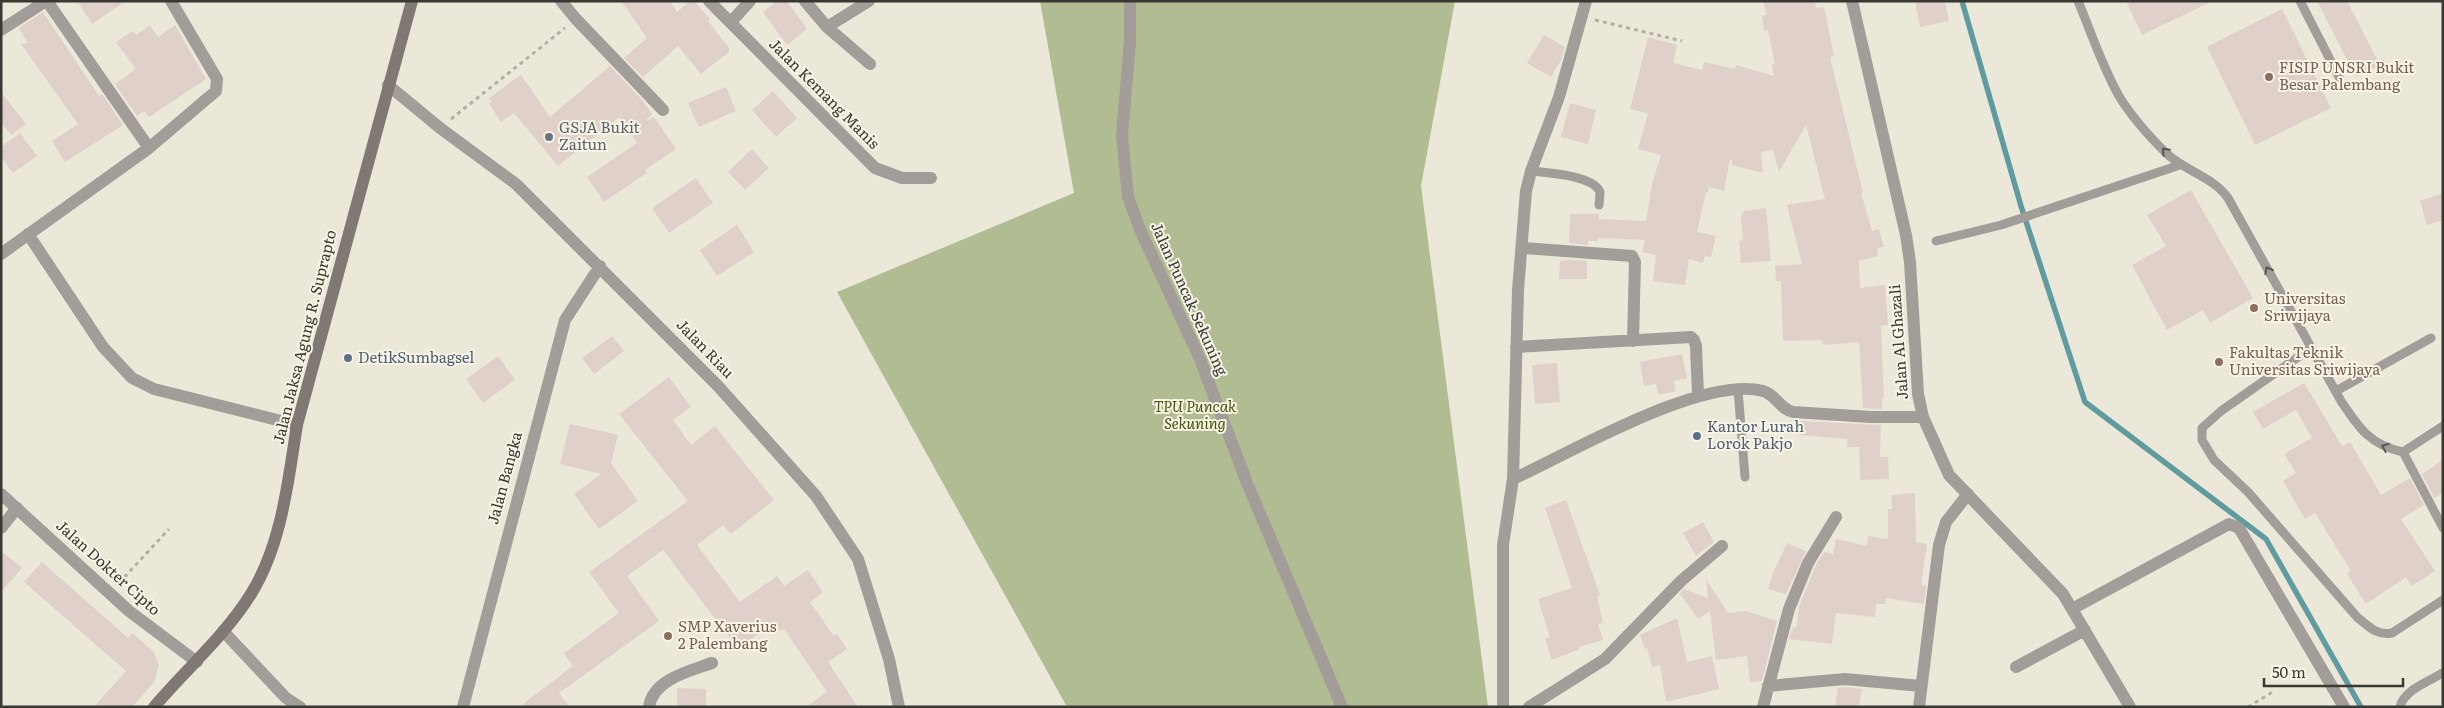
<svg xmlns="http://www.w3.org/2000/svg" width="2444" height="708" viewBox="0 0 2444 708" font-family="Literata,serif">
<rect width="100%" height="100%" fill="#ebe8da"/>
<path fill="#b2bc92" d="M1040 1H1455L1421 186 1488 707H1067L837 292 1074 193Z"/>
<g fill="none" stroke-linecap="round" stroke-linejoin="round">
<path stroke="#609ba0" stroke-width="5.5" d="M1962 1 2021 206 2085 402 2266 539 2361 707"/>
</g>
<path fill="#dfd0ca" d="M77 1H126L92 24Z
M621 1H670L677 12 690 1H694L710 19 708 21 729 48V52L701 74 678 46 643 77 624 58 647 38Z
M777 1H787L807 29 787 45 763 12Z
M1763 1H1815L1816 8 1824 7 1834 56 1830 57 1863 193H1861L1872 231 1879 229 1884 247 1877 248 1878 256 1859 261 1860 288 1885 285 1888 325 1881 326 1884 398 1882 399V409L1863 408 1859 342 1823 345 1822 340 1783 341 1781 281H1776L1775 266 1802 264 1787 205 1825 199 1806 125 1779 172 1773 150 1761 152 1763 173 1732 165V159H1730L1724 191 1709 187 1708 193 1706 192 1697 232 1716 236 1711 257 1705 256 1703 263 1689 259 1685 285 1653 281 1656 255 1642 252 1645 240 1598 238V241H1588V245L1569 243 1570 214H1599V219L1646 221 1652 184 1661 155 1638 149 1648 113 1630 109 1648 37 1677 45 1673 63 1702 70 1704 62 1735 69 1736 65 1774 76 1772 64H1775L1768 30 1764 31 1762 16 1767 15Z
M1915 1H1945L1949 21 1920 27Z
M2126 1H2213L2142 35Z
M2317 1H2347L2380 65 2356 77Z
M2282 9 2331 108 2255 145 2207 47Z
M43 12 99 96 102 94 123 125 65 162 52 141 78 124 21 44 28 43 19 28Z
M150 25 158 37 175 25 206 79 149 117 144 111 137 116 115 84 136 69 116 42 133 31 136 35Z
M1544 35 1565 47 1561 60 1551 77 1527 63Z
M610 66 643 101 652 114 645 121 654 117 676 149 645 170 647 173 604 202 587 177 637 143 619 117 558 166 514 113 501 122 489 104 492 102 489 98 521 75 550 117Z
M726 87 736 111 699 127 688 103Z
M773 91 797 118 776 137 752 110Z
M1 92 26 124 11 135 1 122Z
M1570 103 1596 110 1588 144 1561 137Z
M20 133 37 156 13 173 1 157V147Z
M752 149 769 168 745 190 728 172Z
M696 178 713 203 669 233 652 208Z
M2191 190 2253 298 2210 323 2203 310 2167 330 2132 265 2166 246 2147 215Z
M2443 193V220L2427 225 2420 201Z
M1766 208 1771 261 1741 263 1739 240 1743 241 1741 216 1744 211Z
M737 225 754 252 717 276 700 250Z
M1569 260 1587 261V279H1559L1560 261Z
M612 336 624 351 594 374 582 358Z
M1682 354 1687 378 1674 381 1675 392 1658 394 1656 384 1644 386 1640 362Z
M498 356 515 380 483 403 466 379Z
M1557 363 1560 402 1535 404 1532 365Z
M669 377 691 407 673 420 691 445 715 426 774 500 731 534 723 525 697 545 740 602 777 576 784 586 808 570 823 592 810 602 834 636 837 634 847 649 828 662 858 707H806L827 692 784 629 780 631 774 622 738 649 663 550 627 576 659 621 559 693 570 707H519L573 666 564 653 619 613 589 572 688 501 619 414Z
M2304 383 2342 446 2350 442 2381 495 2410 478 2424 505 2401 519 2435 571 2412 586 2406 577 2366 604 2347 574 2351 571 2315 513 2305 519 2283 481 2296 473 2284 454 2312 438 2296 410 2263 429 2253 412Z
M1799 421 1881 425 1880 457H1888L1889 479 1860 480 1859 447H1847V439L1798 435Z
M570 424 618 435 611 463 638 501 599 529 574 494 601 474 560 464Z
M2443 460V493L2434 498 2422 474Z
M1915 493 1916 542 1927 544 1921 585 1926 586 1924 604 1886 598 1885 604H1876L1875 617 1836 613 1832 644 1789 639 1793 627 1796 628 1799 607 1815 567 1824 552 1833 554 1836 539 1867 546 1868 536 1888 539V509H1892L1891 495Z
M1566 500 1600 595 1597 596 1603 623 1598 624 1603 640 1579 647 1580 649 1552 660 1545 639 1550 637 1538 599 1572 588 1545 508Z
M1703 522 1714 542 1696 556 1683 533Z
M1787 543 1806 551 1786 594 1768 589 1773 573Z
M1 551 22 568 1 592Z
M42 562 128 638 132 633 154 652 159 666 154 682 132 707H94L126 671 24 582Z
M1706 579 1728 613 1746 611 1777 621 1762 681 1750 682 1747 656 1716 660 1710 611 1698 619 1680 594 1684 589 1708 598Z
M1677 618 1687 662 1712 656 1719 689 1666 702 1660 665 1652 667 1647 648 1645 649 1640 635Z
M1845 687 1862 689 1859 707H1835L1838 688Z
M677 688 706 689V707H677Z"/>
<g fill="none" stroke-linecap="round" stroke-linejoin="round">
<path stroke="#b2b0a5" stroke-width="3" stroke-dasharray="4 4" stroke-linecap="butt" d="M1595 20 1682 41
M451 119 565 28
M119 583 169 529
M2248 707 2274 691"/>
<path stroke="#a29d98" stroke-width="9" d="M2078 1C2091 32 2102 66 2119 96 2131 116 2148 135 2165 152 2184 171 2212 176 2228 198L2341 401C2359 428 2370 445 2403 452L2443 426
M2300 1 2339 77
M1531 171C1548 173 1593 175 1600 192L1599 205
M1936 241 2001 225 2180 165
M2311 348 2221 411 2202 428V440L2214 460 2248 492 2357 617C2368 626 2377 636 2392 633L2443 600
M1738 390 1745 477
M2336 391 2431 338
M2403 452 2443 528
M2400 707C2404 690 2429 681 2443 673"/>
<path stroke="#a29d98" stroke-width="12" d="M47 1 149 148
M561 1 576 19 663 110
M709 1 875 168 902 178H931
M805 1 827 27 870 64
M1130 1V42L1122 135 1128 197 1141 232 1200 359 1247 483 1342 707
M1852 1 1906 235 1910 262 1918 394 1923 417 1949 475 2063 594 2130 707
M731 22 750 1
M827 27 869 1
M1 30 46 1
M388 85 440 128 516 184 718 386 816 496 858 559 889 659 899 707
M28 234 103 347 132 378 154 389 297 425
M1523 248 1632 256 1635 262 1633 341
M1 254 149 148 216 91 217 79 171 1
M1516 347 1691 337 1694 340 1696 346 1698 395
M1513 479C1570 453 1703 375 1763 391 1775 394 1780 409 1793 412L1871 417H1923
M1 528 17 508
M2072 609 2229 524 2239 528 2344 707
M223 631 286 698 300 707
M2016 667 2085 630
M1768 686 1845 679 1921 686
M463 707 565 320 600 266
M649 707C653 679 690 671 712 663
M1503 707V545L1513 479 1518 290 1526 191 1531 171 1559 97 1586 1
M1529 707 1605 659 1681 581 1722 546
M1763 707 1789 609 1808 563 1836 517
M1919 707 1939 545 1946 522 1968 494"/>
<path stroke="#a29d98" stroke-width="12" d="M1 494 129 611 197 662"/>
<path stroke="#807973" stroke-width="12" d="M154 707C186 669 225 636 251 594 282 544 288 481 297 425L412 1"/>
</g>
<defs><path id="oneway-chevron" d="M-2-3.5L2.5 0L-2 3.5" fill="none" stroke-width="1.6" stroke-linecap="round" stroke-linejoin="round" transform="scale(1.25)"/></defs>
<g stroke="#585651">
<use href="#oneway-chevron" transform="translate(2165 151) rotate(-135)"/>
<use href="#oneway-chevron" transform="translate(2268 270) rotate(-119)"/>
<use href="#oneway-chevron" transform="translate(2385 447) rotate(-158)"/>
</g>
<g fill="#8d6e63" stroke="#f8f5e7" stroke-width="2">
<circle cx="2269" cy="77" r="5"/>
<circle cx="2254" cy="308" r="5"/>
<circle cx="2219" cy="362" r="5"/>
<circle cx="668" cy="636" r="5"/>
</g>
<circle fill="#6b7280" stroke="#f8f5e7" stroke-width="2" cx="549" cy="137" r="5"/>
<g fill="#5c6f8a" stroke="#f8f5e7" stroke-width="2">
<circle cx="348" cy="358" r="5"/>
<circle cx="1697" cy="436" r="5"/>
</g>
<g text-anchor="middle" stroke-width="4" stroke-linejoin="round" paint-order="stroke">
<g font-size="15" fill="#785e54" stroke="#f8f5e7" text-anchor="start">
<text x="2279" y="73">FISIP UNSRI Bukit<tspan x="2279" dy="17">Besar Palembang</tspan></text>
<text x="2264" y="304">Universitas<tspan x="2264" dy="17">Sriwijaya</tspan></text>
<text x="2229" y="358">Fakultas Teknik<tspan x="2229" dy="17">Universitas Sriwijaya</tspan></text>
<text x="678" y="632">SMP Xaverius<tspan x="678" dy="17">2 Palembang</tspan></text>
</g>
<g font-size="15" fill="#393833" stroke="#f8f5e7">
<text transform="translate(824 94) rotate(45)" y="5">Jalan Kemang Manis</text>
<text transform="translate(1189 299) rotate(66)" y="5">Jalan Puncak Sekuning</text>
<text transform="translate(305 337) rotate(-76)" y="5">Jalan Jaksa Agung R. Suprapto</text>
<text transform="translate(1899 342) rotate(-94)" y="5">Jalan Al Ghazali</text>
<text transform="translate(705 349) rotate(46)" y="5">Jalan Riau</text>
<text transform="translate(505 478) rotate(-75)" y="5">Jalan Bangka</text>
<text transform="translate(108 568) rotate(42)" y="5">Jalan Dokter Cipto</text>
</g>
<g font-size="15" fill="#5b616d" stroke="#f8f5e7" text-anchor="start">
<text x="559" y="133">GSJA Bukit<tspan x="559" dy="17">Zaitun</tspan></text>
</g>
<g font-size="15" fill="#4e5e75" stroke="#f8f5e7" text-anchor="start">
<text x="358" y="363">DetikSumbagsel</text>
<text x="1707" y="432">Kantor Lurah<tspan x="1707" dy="17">Lorok Pakjo</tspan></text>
</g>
<g font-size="15" font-style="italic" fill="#475209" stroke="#f8f5e7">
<text x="1195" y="412">TPU Puncak<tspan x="1195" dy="17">Sekuning</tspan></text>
</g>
</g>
<rect width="2444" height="708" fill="none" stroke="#393833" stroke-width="5"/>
<path d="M2264 678v8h139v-8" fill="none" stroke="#393833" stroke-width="2.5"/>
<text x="2272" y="678" font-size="15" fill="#393833" stroke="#f8f5e7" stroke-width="4" paint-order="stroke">50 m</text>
</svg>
